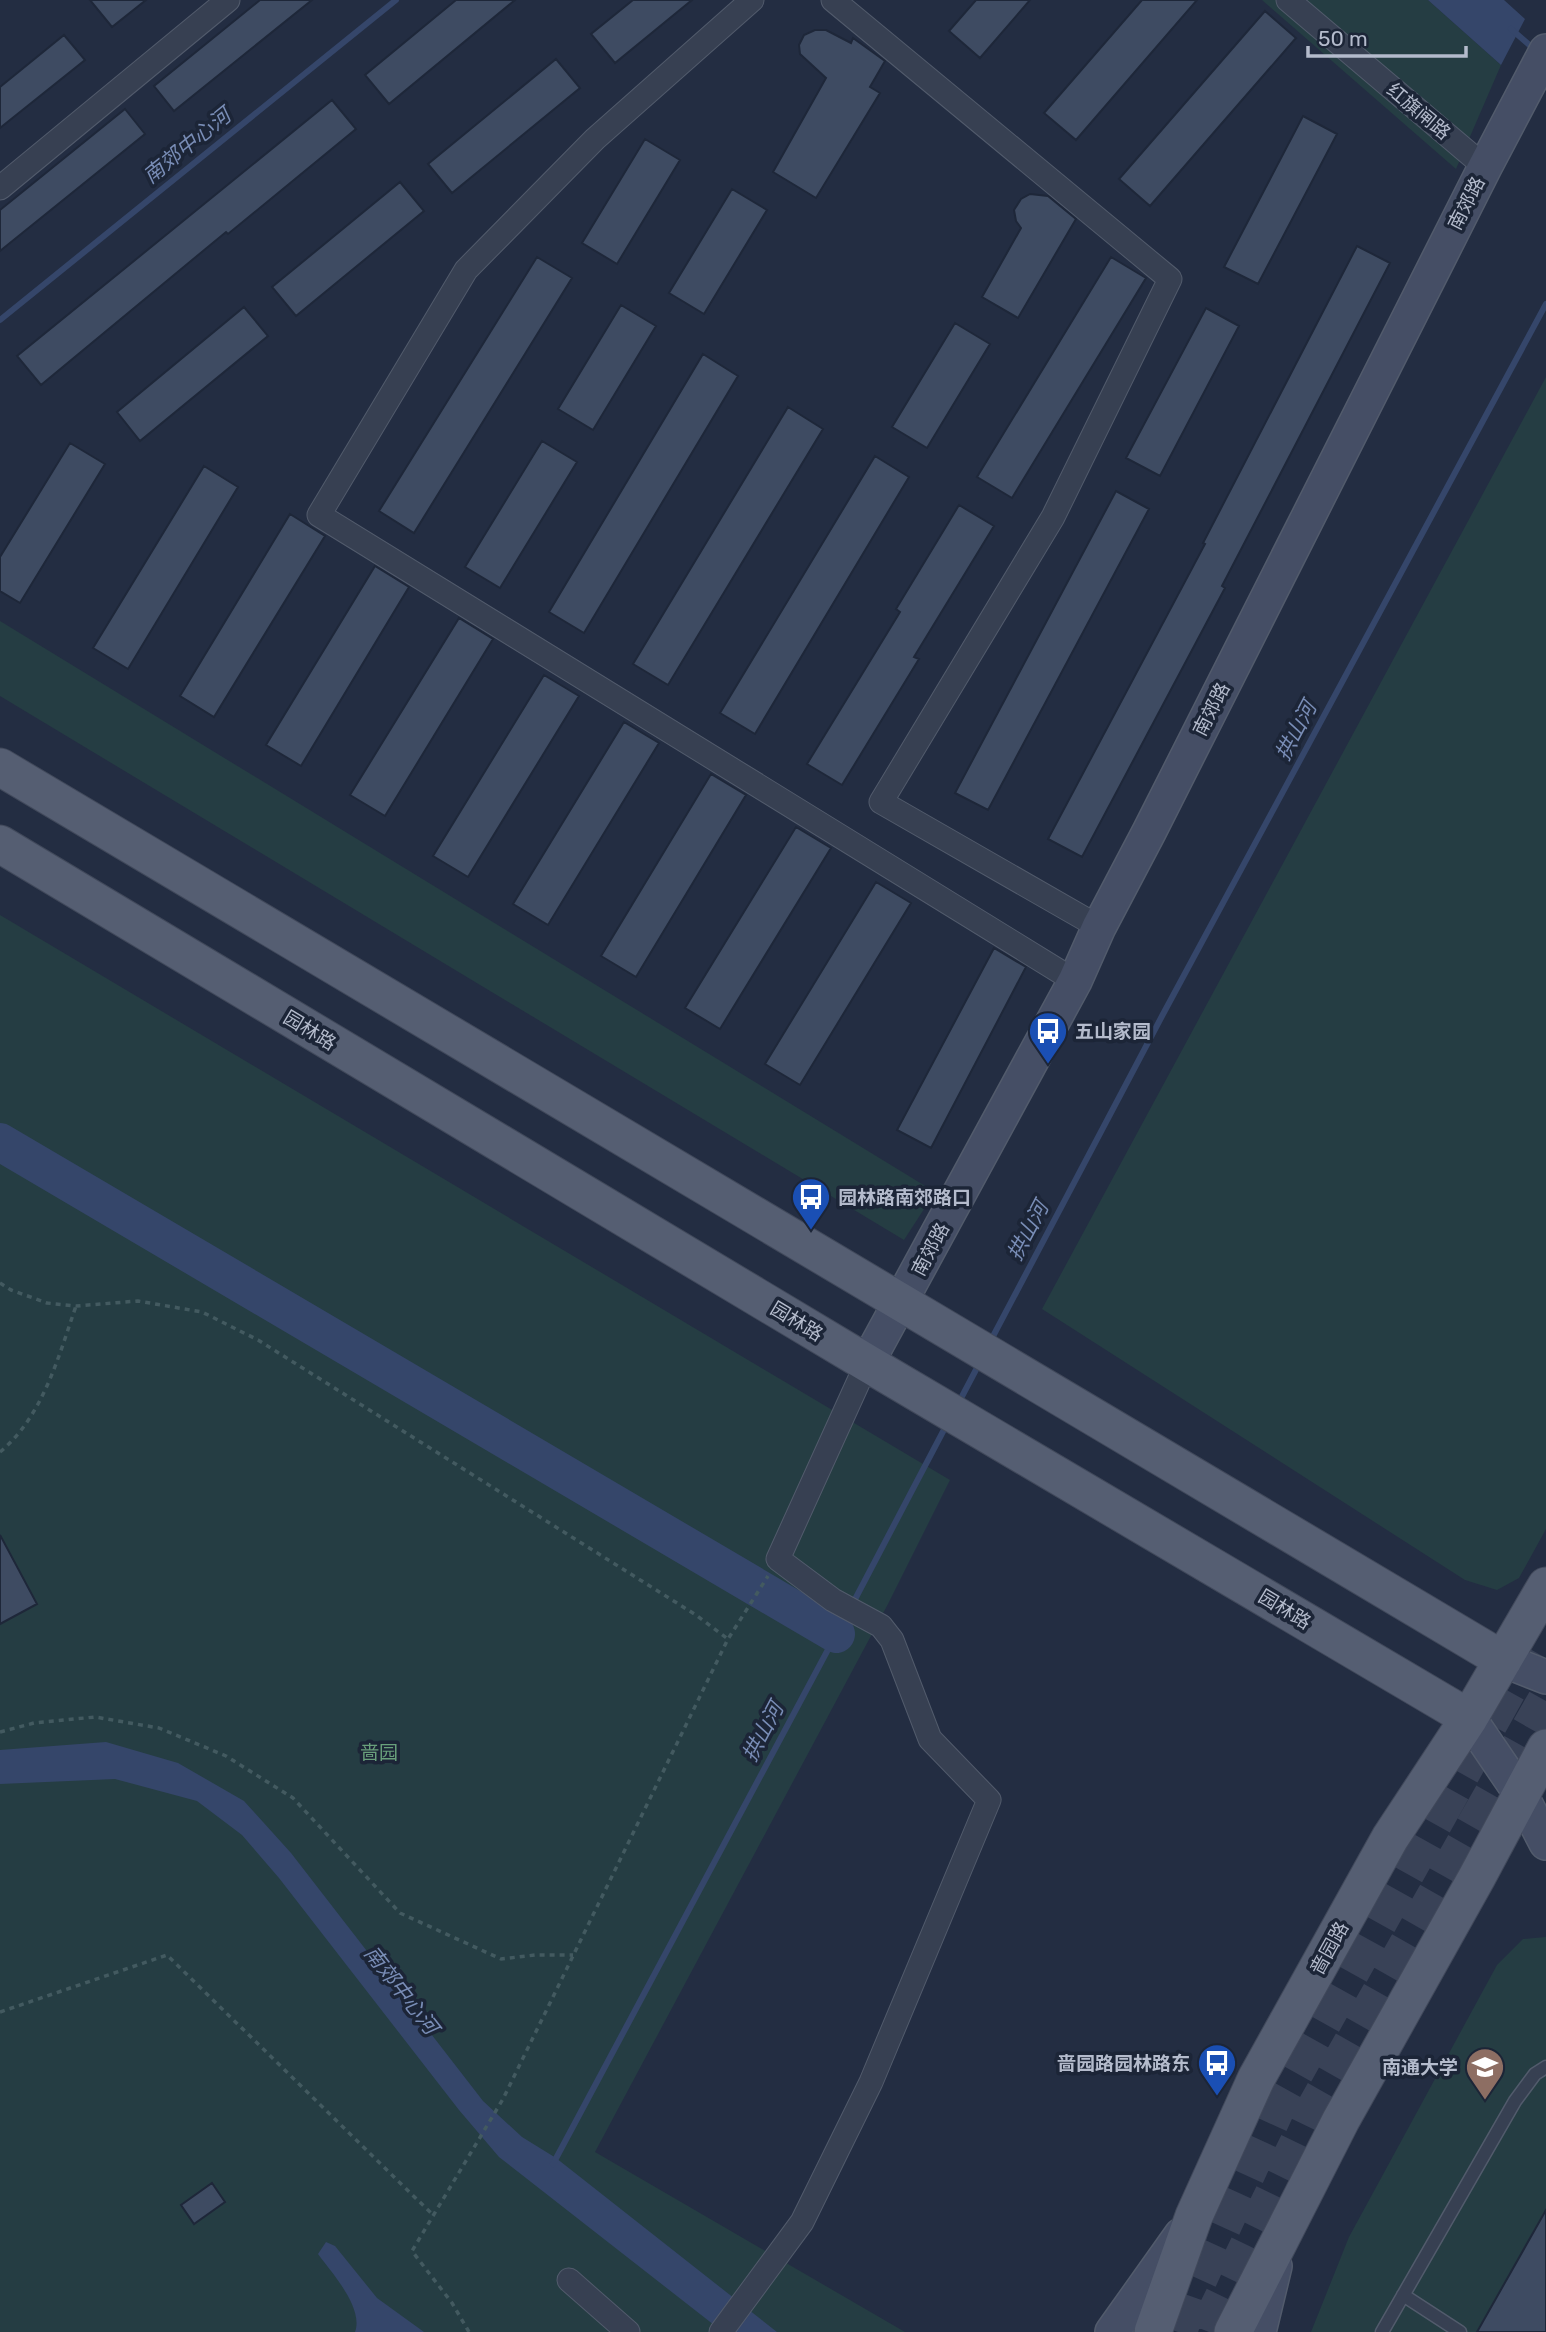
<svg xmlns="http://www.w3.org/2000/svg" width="1546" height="2332" viewBox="0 0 1546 2332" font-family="Rubik,'Noto Sans SC',sans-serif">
<rect width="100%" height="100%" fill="#232d42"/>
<path fill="#253d43" d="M1262 0H1428L1501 65 1456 169Z
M1546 377V1529L1519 1578 1497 1590 1465 1580 1042 1309Z
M0 621 935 1192 904 1240 0 696Z
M0 915 950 1480 888 1604 595 2152 905 2332H0Z
M1546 1937V2332H1311L1349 2237 1497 1965 1523 1939Z"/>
<path fill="#35466a" d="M1428 0H1504L1525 19 1501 65Z
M106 1742 178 1763 244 1801 291 1853 483 2101 522 2137 556 2158 777 2332H723L499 2157 459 2110 279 1878 242 1835 197 1801 115 1779 0 1784V1750Z
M326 2242 335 2246 377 2298 424 2332H355C364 2308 332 2273 318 2254Z"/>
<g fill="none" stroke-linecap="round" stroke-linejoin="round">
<path stroke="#35466a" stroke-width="6" d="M1511 29 1534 49
M0 320 396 0
M990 1342 1162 1016 1546 304
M958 1404 979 1364
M852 1605 948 1422
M553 2164 847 1614"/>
<path stroke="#35466a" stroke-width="38" d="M0 1142 836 1634"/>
</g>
<path fill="#3e4b62" stroke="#1e2739" stroke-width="2" d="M90 0H146L112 27Z
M260 0H312L174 111 154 86Z
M456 0H515L389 104 365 75Z
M633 0H692L615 63 591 34Z
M976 0H1030L980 58 949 31Z
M1142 0H1197L1076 140 1044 113Z
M1265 11 1296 38 1150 206 1119 179Z
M815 30H826L851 43 853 38 885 61 870 87 880 93 816 198 773 172 826 78 800 54 799 45 804 35Z
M64 35 85 60 0 128V87Z
M556 59 580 88 452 193 428 164Z
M332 100 356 129 228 234 226 232 41 385 17 356Z
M125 109 145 134 0 251V210Z
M1303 116 1337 134 1258 284 1224 267Z
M645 139 680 160 617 264 582 243Z
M400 182 424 211 296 316 272 287Z
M732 189 767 210 704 314 669 293Z
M1030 194 1048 196 1076 219 1018 318 982 297 1021 228 1016 221 1014 210 1021 199Z
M1357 246 1390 263 1222 586 1225 588 1082 857 1048 839 1205 544 1203 543Z
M537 257 572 278 414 533 379 511Z
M1111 257 1146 278 1012 498 977 477Z
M621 305 656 326 593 430 558 409Z
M244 307 268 336 140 441 117 412Z
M1206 308 1239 326 1160 476 1126 458Z
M955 323 990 344 927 448 892 427Z
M703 354 738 376 584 633 549 612Z
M788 407 823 429 668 685 633 664Z
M542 441 577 462 500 588 465 567Z
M70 443 105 464 20 603 0 591V557Z
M875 456 909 477 755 734 720 713Z
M204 466 238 487 128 669 93 648Z
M1116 491 1149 509 988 810 955 793Z
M959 505 994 526 914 657 919 659 842 785 807 764 900 612 896 609Z
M290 514 325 536 214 717 180 696Z
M375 566 409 587 301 766 266 745Z
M459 618 493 639 385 816 350 795Z
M544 675 579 696 468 877 433 856Z
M624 722 659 743 548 925 513 904Z
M711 774 746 795 636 977 601 956Z
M796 827 831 848 720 1029 685 1008Z
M876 882 911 903 800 1085 765 1064Z
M994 948 1026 967 931 1148 897 1130Z
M0 1535 37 1604 0 1624Z
M212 2183 225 2202 194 2224 181 2205Z
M1546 2210V2332H1477Z"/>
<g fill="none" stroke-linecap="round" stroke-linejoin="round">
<path stroke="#394257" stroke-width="38" stroke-dasharray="38 19" stroke-linecap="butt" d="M1178 2332 1191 2295 1282 2095 1530 1649
M1209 2332 1218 2309 1315 2109 1546 1701"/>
<g stroke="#525b6c" stroke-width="15">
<path id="lane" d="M1403 2295 1460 2332
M1382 2332 1515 2101 1535 2074 1546 2067"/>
</g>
<g stroke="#525b6c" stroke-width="25">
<path id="street" d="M752 0 595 139 466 270 319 515 1075 981
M833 0 1170 279 1053 517 881 802 1099 927
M1288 0 1485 167
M0 188 228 0
M569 2280 628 2332
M721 2332 802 2222 871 2082 989 1800 930 1739 892 1640 881 1626 833 1600 778 1559 867 1363"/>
</g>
<g stroke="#525b6c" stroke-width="36">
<path id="secondary" d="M867 1363 1075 981 1099 927 1149 832 1485 167 1546 51
M1503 1660 1546 1677
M1469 1718 1520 1793 1546 1843
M1112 2332 1181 2235
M1259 2332 1275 2266"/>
</g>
<g stroke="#41495b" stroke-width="39">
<path id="primary" d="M0 767 1503 1660
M0 844 867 1363 1469 1718
M1153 2332 1194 2216 1256 2079 1390 1838 1469 1718 1546 1586
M1233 2332 1341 2120 1477 1877 1546 1748"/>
</g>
<path stroke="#435a60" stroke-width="3.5" stroke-dasharray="5 5" stroke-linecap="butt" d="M0 1283 11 1290 47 1303 76 1306 138 1301 202 1312 258 1340 696 1615 728 1639
M0 1452C43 1416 58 1358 76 1306
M0 1732 34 1723 95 1717 159 1728 226 1756 293 1798 400 1913 501 1959 535 1955H573
M0 2012 167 1955 433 2215
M469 2332 452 2303 412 2251 503 2099 728 1639 768 1576"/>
<use href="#lane" stroke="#374052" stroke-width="12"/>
<use href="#street" stroke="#374052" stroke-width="23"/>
<use href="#secondary" stroke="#454e65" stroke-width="33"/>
<use href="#primary" stroke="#555e72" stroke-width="37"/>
</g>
<defs>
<g id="bus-pin" transform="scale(2.0125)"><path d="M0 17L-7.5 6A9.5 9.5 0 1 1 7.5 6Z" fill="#1a4fb4" stroke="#1c2537"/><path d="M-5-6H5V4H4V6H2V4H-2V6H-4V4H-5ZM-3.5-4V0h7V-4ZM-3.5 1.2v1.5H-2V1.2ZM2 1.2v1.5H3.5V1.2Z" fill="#fff"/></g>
<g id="university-pin" transform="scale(2.0125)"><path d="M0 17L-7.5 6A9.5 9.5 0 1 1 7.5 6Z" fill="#8d6e63" stroke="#1c2537"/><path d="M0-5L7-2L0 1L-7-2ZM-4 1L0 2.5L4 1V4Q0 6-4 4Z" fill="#fff"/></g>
</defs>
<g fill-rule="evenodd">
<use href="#bus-pin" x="1048" y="1031"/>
<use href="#bus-pin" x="811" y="1197"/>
<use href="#bus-pin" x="1217" y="2063"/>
<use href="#university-pin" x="1485" y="2067"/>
</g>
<g text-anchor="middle" stroke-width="7" stroke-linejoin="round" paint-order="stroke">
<g font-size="19" fill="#b4bbcc" stroke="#1c2537">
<text transform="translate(1419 111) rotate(40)" y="7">红旗闸路</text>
<text transform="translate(1466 203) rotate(-63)" y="7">南郊路</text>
<text transform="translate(1211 709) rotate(-63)" y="7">南郊路</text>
<text transform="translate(310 1030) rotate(31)" y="7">园林路</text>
<text transform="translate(930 1249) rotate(-62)" y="7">南郊路</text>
<text transform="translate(797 1321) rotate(31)" y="7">园林路</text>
<text transform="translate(1285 1609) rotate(31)" y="7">园林路</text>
<text transform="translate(1329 1948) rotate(-61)" y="7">啬园路</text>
</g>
<g font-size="19" font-weight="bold" fill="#b4bbcc" stroke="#1c2537" text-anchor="start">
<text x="1075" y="1038">五山家园</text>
<text x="838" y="1204">园林路南郊路口</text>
<text x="1190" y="2070" text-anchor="end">啬园路园林路东</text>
<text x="1458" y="2074" text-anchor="end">南通大学</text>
</g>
<g font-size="19" fill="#699f7b" stroke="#1c2537">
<text x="379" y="1759">啬园</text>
</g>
<g font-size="21" font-style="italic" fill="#798db6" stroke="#1c2537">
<text transform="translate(187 146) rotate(-39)" y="7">南郊中心河</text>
<text transform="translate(1296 731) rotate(-62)" y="7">拱山河</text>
<text transform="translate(1028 1231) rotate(-62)" y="7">拱山河</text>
<text transform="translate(763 1732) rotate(-62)" y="7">拱山河</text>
<text transform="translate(401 1990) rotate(52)" y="7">南郊中心河</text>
</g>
</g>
<path d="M1308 46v10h158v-10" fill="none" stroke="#b4bbcc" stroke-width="3.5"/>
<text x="1318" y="46" font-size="21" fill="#b4bbcc" stroke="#1c2537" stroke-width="5" paint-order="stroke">50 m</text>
</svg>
